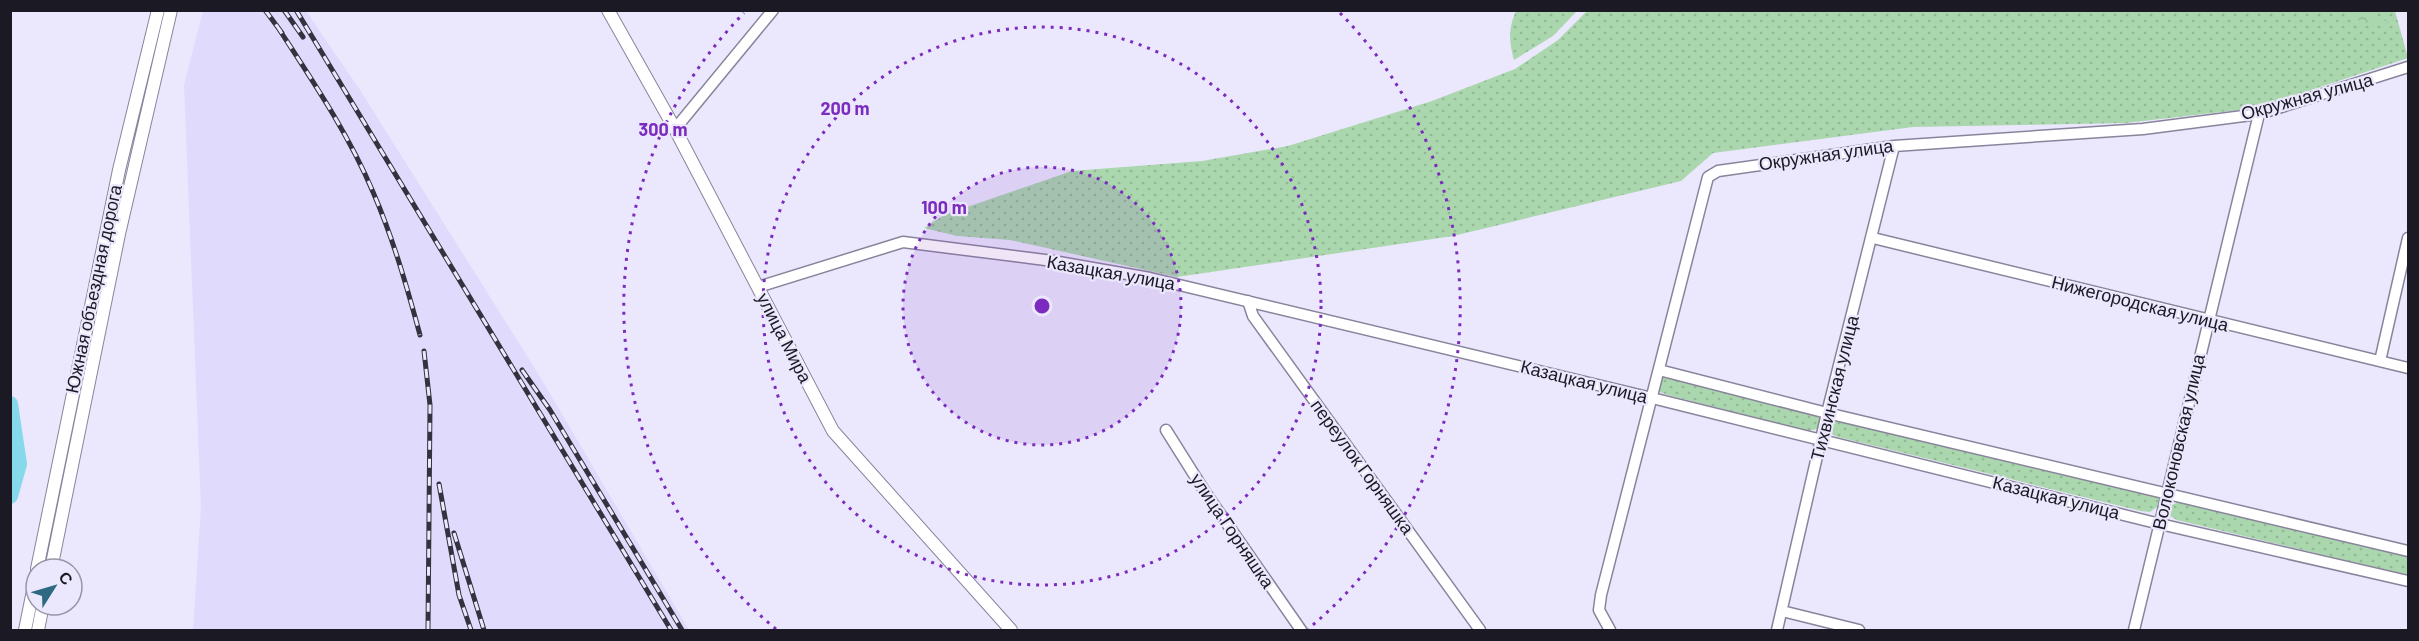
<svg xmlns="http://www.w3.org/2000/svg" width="2419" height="641" viewBox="0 0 2419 641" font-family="Barlow,sans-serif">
<defs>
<pattern id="grass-dots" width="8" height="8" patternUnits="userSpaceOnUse" patternTransform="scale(1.5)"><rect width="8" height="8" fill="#aad7ad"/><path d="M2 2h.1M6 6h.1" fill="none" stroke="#92b895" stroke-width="1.8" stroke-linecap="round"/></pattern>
<pattern id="forest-crowns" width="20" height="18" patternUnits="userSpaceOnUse" patternTransform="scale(1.5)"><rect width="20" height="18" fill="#aad7ad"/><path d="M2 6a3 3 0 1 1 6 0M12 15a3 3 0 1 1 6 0" fill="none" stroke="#92b895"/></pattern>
</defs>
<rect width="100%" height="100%" fill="#ebe7fd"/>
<path fill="#e0dafc" d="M203 11H306L360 90 539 375 689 630H193L201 507 184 85Z"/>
<path fill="url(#grass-dots)" d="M1516 11V10L1577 11 1553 36 1514 60C1509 42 1508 29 1516 11Z
M1587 11H2395L2408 58 2256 108 2126 123 1913 127 1713 153 1681 181 1453 236 1177 277 1010 240 957 236 924 228 944 215 1072 171 1202 161 1288 146 1432 101 1515 69 1558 40Z
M1665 377 1813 413 1821 419 1822 423 1817 429 1808 431 1668 395 1660 392 1657 388 1660 378Z
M1837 420 2152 494 2161 499V504L2150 512 2141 511 1838 437 1829 433 1830 424Z
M2181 501 2408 555V575L2177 520 2170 516 2172 505Z"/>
<path fill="url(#forest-crowns)" d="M2350 11C2368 10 2380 19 2397 26L2363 25Z"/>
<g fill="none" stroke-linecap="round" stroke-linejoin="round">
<path stroke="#86d9eb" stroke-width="16" d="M10 404 19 464 10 496"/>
<g stroke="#89849c" stroke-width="13">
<path id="minor" d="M675 129 773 10
M1873 238 2408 368
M758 287 903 242 1053 261 1150 278 1652 398 2160 524 2408 581
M1248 301 1253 316 1480 630
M2380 361 2408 238
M1659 370 1827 413 2408 551
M1166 430 1205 492 1301 630
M1782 611 1859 630
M1610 630 1599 610 1601 595 1708 177 1718 171 1894 146 2143 129 2259 114 2408 67
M1777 630 1827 413 1894 146
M2134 630 2259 114"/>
</g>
<g stroke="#89849c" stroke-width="14">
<path id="major" d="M608 10 675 129 833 431 1011 630
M37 569 119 170 158 10
M51 569 119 234 171 10
M25 630 36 576
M38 630 43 605"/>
</g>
<use href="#minor" stroke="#fff" stroke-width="10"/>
<use href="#major" stroke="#fff" stroke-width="12"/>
<g stroke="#34323e" stroke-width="5">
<path id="rail" d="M265 10 282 33
M284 10 303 37
M296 10 671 630
M277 26C312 80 348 133 373 192 393 238 407 287 420 335
M424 351 430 405 428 630
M522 370 550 410 682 630
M439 484 459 595 471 630
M454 533 484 630"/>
</g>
<use href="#rail" stroke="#ebe7fd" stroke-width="3" stroke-dasharray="9" stroke-linecap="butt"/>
</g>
<circle cx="1042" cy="306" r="139" fill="#7b2cbf" fill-opacity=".12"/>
<g fill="none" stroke="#7b2cbf" stroke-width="3" stroke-dasharray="3 6">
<circle cx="1042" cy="306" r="139"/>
<circle cx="1042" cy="306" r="279"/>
<path d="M776 629A418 418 0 0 1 744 13M1340 13A418 418 0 0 1 1308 629"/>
</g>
<g text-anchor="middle" stroke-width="4.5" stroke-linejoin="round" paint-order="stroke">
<g font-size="18" fill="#1b1923" stroke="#ebe7fd">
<text transform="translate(2307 97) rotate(-15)" y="6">Окружная улица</text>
<text transform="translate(1826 155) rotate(-8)" y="6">Окружная улица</text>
<text transform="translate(1111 273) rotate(10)" y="6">Казацкая улица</text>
<text transform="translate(94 289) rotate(-78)" y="6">Южная объездная дорога</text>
<text transform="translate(2140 304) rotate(14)" y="6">Нижегородская улица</text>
<text transform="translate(784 338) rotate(63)" y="6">улица Мира</text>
<text transform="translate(1584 382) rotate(14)" y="6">Казацкая улица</text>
<text transform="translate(1835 388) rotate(-76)" y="6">Тихвинская улица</text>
<text transform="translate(2179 442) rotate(-77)" y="6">Волоконовская улица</text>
<text transform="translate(1362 467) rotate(54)" y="6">переулок Горняшка</text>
<text transform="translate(2056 498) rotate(14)" y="6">Казацкая улица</text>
<text transform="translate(1232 531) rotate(56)" y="6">улица Горняшка</text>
</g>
</g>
<circle cx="1042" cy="306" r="9" fill="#7b2cbf" stroke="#ebe7fd" stroke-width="3"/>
<g font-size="18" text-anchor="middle" font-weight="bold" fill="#7b2cbf" stroke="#ebe7fd" stroke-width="4.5" stroke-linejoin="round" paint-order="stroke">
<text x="845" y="115">200 m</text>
<text x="663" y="136">300 m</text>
<text x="944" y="214">100 m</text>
</g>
<rect width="2419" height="641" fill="none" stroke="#1b1923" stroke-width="24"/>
<g transform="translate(54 587) rotate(53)"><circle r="28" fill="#ebe7fd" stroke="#9895a6" stroke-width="1.5"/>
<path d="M0-4.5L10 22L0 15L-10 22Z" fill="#2d6980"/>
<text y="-9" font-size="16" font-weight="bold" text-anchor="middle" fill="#1b1923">С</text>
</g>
</svg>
